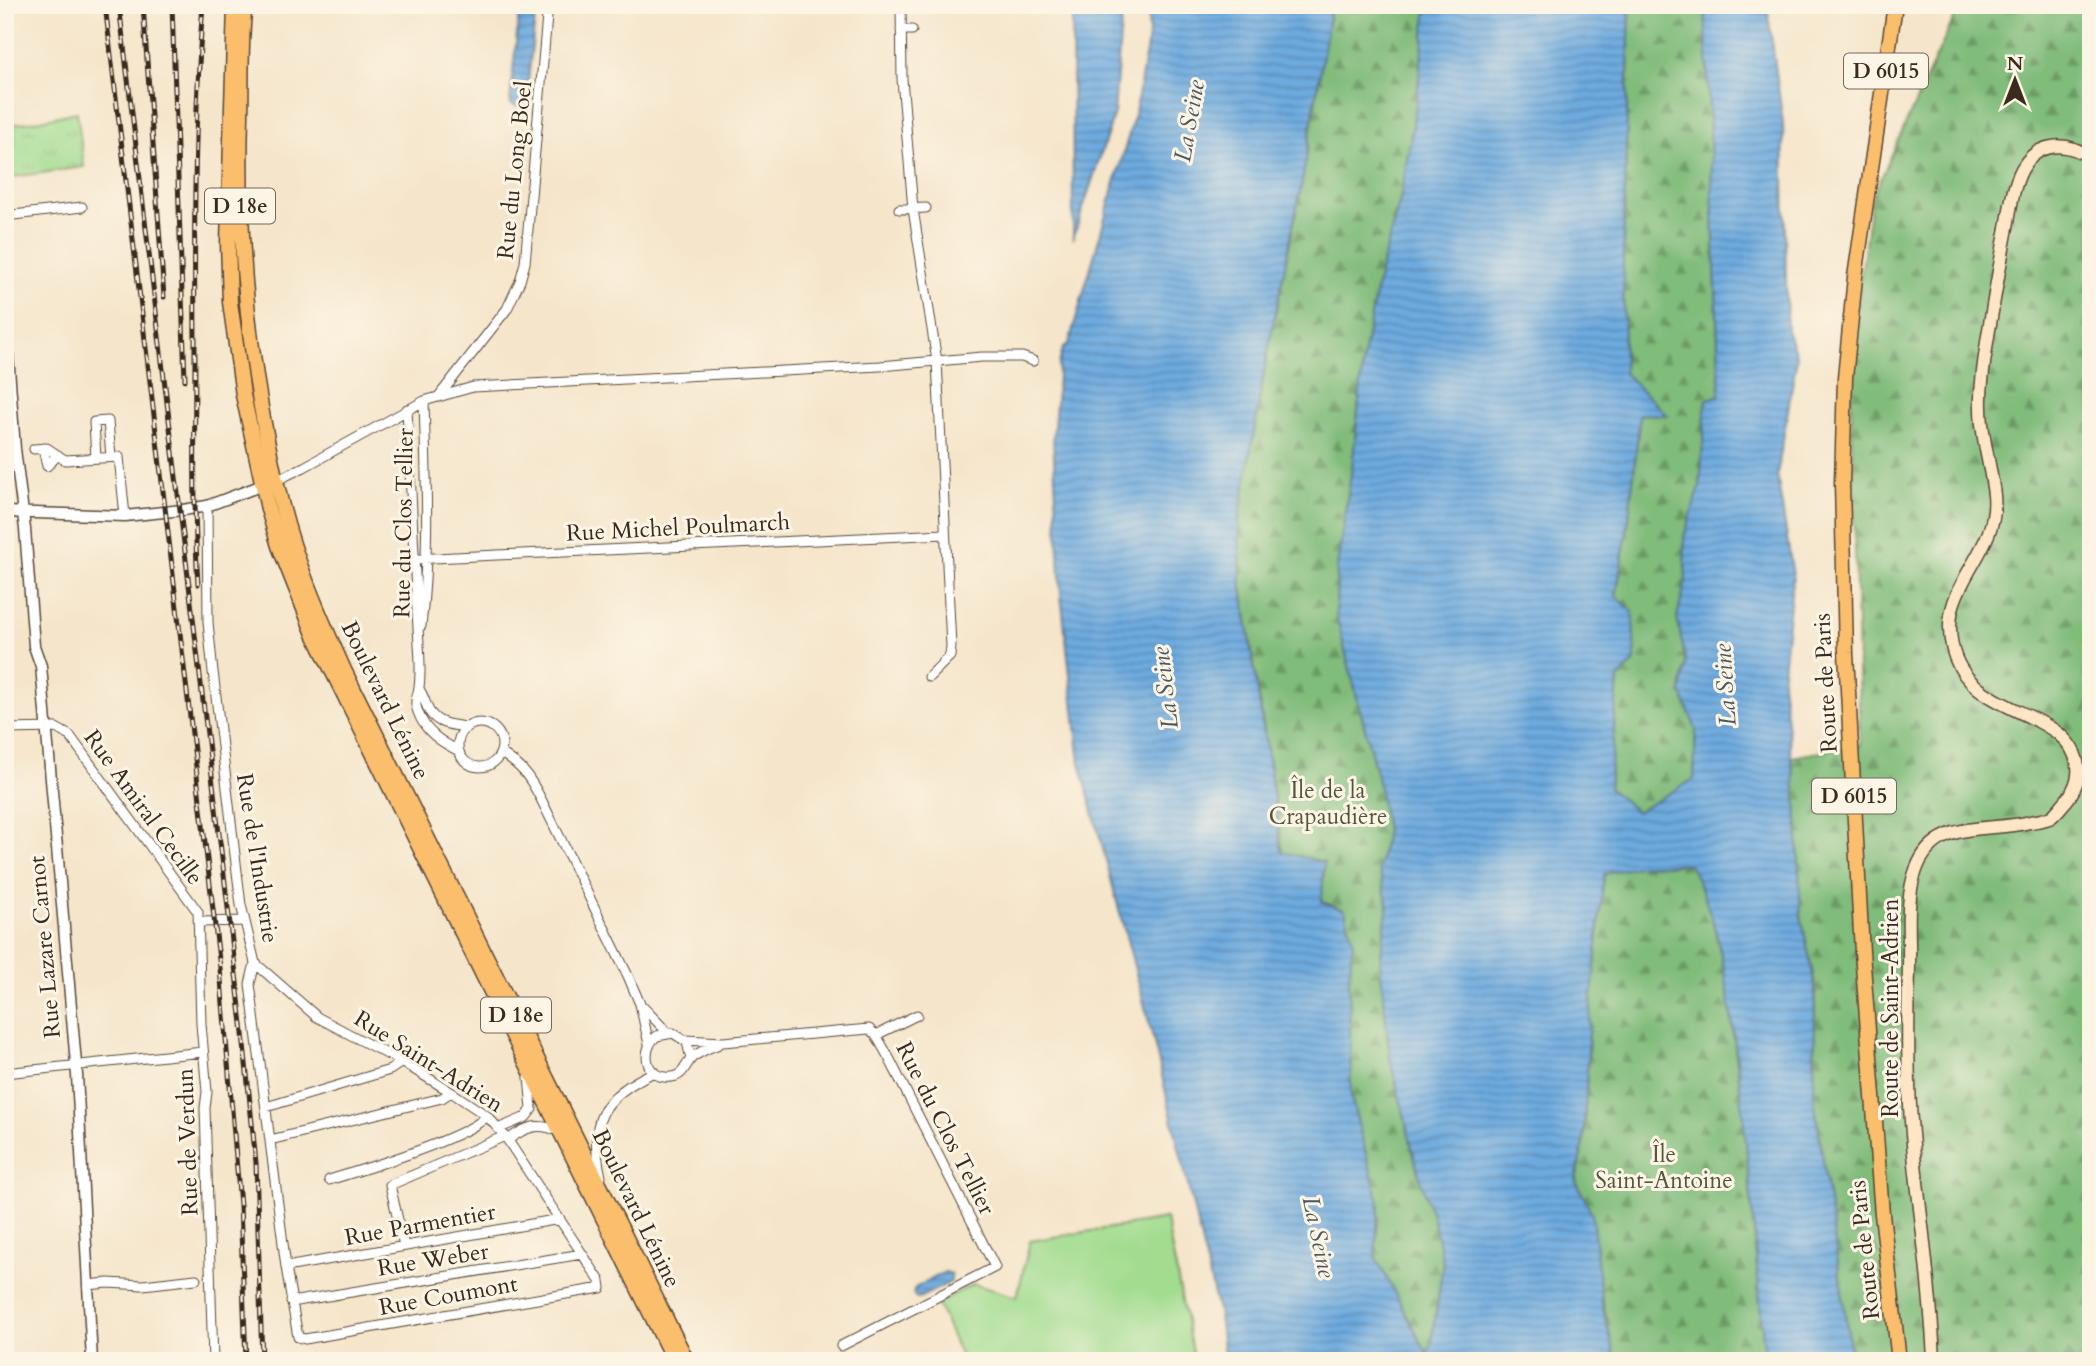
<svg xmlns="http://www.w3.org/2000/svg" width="2096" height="1366" viewBox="0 0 2096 1366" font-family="Cardo,serif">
<defs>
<pattern id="forest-firs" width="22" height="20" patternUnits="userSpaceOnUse" patternTransform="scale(1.75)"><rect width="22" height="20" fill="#80bc7a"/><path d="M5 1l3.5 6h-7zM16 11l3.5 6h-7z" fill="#6a9963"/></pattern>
<pattern id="park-tufts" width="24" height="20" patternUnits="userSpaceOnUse" patternTransform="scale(1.75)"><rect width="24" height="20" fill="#a1dc8f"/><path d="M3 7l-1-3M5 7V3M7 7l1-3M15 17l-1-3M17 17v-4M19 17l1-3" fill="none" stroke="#8cbd7b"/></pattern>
<pattern id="water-rules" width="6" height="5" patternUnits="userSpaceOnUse" patternTransform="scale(1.75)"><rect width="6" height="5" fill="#6daadf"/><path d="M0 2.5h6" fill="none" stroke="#5b8bb4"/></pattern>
</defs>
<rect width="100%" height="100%" fill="#fcf5e5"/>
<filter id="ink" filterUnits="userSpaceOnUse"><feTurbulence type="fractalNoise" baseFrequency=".0143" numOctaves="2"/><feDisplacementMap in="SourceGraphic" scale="14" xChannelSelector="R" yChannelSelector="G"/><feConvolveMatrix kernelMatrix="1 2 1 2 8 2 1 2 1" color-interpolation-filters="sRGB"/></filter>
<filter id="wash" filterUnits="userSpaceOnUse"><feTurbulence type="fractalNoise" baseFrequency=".00686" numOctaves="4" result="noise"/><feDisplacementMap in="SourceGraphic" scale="28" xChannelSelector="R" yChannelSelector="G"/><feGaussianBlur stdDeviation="1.57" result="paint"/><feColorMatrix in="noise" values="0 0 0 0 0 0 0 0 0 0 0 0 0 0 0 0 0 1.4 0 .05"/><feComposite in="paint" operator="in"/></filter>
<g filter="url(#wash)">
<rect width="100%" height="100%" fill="#f5e5ca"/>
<path fill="#a1dc8f" stroke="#6e8356" stroke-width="2" d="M1166 1219 1194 1361H963L937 1303 973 1284 1017 1297 1030 1241Z"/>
<path fill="url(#forest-firs)" stroke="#5e734c" stroke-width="2" d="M1331 5H1425L1426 16 1416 105 1401 196 1380 271 1364 353 1352 469 1337 567 1336 615 1377 776 1386 830 1379 870 1388 904 1380 963 1390 1058 1419 1176 1433 1218 1443 1263 1432 1342 1427 1354 1375 1256 1379 1202 1351 1097 1349 979 1353 941 1283 853 1241 581 1239 521 1266 360 1303 177Z
M1630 5H1705L1720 395 1706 400 1700 487 1684 537 1686 581 1677 617 1686 663 1681 691 1696 729 1694 779 1637 812 1609 788 1618 679 1616 597 1629 518 1640 414 1666 415 1624 373 1623 254Z
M1960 5H2077L2082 12 2091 36V1361H1852L1814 1098 1815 985 1801 916 1796 794 1791 757 1860 745 1850 359 1871 200Z
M1690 864 1708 902 1726 977 1744 1119 1765 1361H1616L1576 1181 1583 1145 1590 1017 1604 874 1638 866Z"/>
<path fill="url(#park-tufts)" stroke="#6e8356" stroke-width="2" d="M77 112 84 167 5 178V151L14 149V124L36 121Z"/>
<path fill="url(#water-rules)" stroke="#546a7e" stroke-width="2" d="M520 5H535L536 9 526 100 524 104 518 107 511 104 510 100Z
M1072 5H1121L1122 11 1114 114 1073 239Z
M1147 5H1331L1303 177 1266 360 1239 521 1241 581 1282 852 1324 862 1322 902 1345 910 1353 941 1349 979 1351 1097 1379 1202 1375 1256 1427 1353 1432 1342 1443 1263 1433 1218 1419 1176 1390 1058 1380 963 1388 904 1379 870 1386 830 1377 776 1336 615 1337 567 1352 469 1364 353 1380 271 1401 196 1416 105 1426 16 1425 5H1630L1623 254 1624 373 1667 415 1640 414 1629 518 1616 596 1633 612 1635 661 1618 679 1609 788 1637 812 1694 779 1696 730 1681 691 1686 663 1677 617 1686 581 1684 537 1700 487 1706 400 1720 395 1705 5H1767L1783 123 1787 330 1797 357 1777 475 1793 575 1782 682 1796 794 1801 916 1815 985 1814 1098 1852 1361H1765C1756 1260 1749 1159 1737 1059 1728 993 1722 923 1689 864L1638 866 1604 874 1590 1017 1583 1145 1576 1181 1592 1214 1602 1304 1616 1361H1225L1219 1316 1151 1030 1080 763 1061 595 1053 439 1059 364 1063 348 1069 343 1135 113 1149 34Z
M945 1272 951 1274V1282L919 1298 915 1297 913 1292 915 1288Z"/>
</g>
<g filter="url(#ink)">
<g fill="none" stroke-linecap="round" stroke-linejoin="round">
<g stroke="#574638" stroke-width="11">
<path id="minor" d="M901 5 902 79 913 209 937 361 951 646 950 656 929 677
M901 30H912
M899 209 926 208
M5 216 82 207
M439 396 507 309 520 281 525 263 548 5
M407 409C411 487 414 566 419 644 420 658 421 673 419 687 418 697 413 701 418 712 425 732 441 742 459 751
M43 448 47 466 58 455
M34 449 47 448 65 460 119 457 125 516
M96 458 94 422 108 421 111 457
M277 480 304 467 424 401 473 387 880 366 982 357H1022L1033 361
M207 506 208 622 212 663 241 905 255 963 250 984 286 1267 298 1337 305 1339 601 1288 600 1281 505 1136 487 1116 451 1092 402 1062 317 1017 255 963
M413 559 945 534
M421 626C430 552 426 475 424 401
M419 689C424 696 425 703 429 711 438 725 452 725 467 727
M458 745a22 22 0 1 1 44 0a22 22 0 1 1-44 0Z
M5 729 56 728 70 736 198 912 201 1024 207 1092 205 1108 213 1361
M501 753C523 767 529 776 541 799L628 976 640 1004 649 1044
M200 922 244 921
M644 1008 667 1032
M876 1035 917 1015
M685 1040 723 1042 869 1029 876 1035 888 1056 995 1267 841 1346
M691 1059 687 1042 673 1033 657 1036C640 1049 645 1080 671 1077 685 1076 685 1063 694 1056 702 1051 710 1047 719 1044
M5 1073 203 1052
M266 1107 390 1070 402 1062
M500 1128 526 1117 532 1109 529 1077
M270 1140 442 1098 451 1092
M508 1140C526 1126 539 1122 560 1132
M601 1177C588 1120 602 1097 654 1072
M329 1180C362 1170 467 1138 487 1116
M404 1246 390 1185 505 1136
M286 1267 560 1219
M88 1285 108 1283 143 1285 196 1279
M291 1302 582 1254"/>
</g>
<g stroke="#574638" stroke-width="13">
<path id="tertiary" d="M5 314 15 449 25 529 34 646 41 666 77 1075 92 1361
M5 512 125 516 183 510 207 506 268 483"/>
</g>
<g stroke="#574638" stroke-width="15">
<path id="secondary" d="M1934 1361C1931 1285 1919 1210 1912 1134 1907 1078 1908 1021 1909 965 1910 934 1905 899 1916 870 1935 818 1986 833 2030 822 2036 821 2046 820 2051 817 2056 814 2062 805 2066 801 2073 793 2080 778 2078 767 2070 706 1967 719 1952 646 1938 583 2000 554 1994 495 1991 466 1981 437 1981 408 1980 386 1984 364 1987 342 1993 305 1999 269 2006 233 2010 212 2012 188 2022 169 2038 141 2067 141 2091 158"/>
</g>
<g stroke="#574638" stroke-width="17">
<path id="primary" d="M235 5 228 243 230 302 243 395 268 509 279 546 314 634 674 1361
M245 5C240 42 242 80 241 117 237 248 250 379 282 506 296 562 320 617 344 670L687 1361
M1895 5 1855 277 1845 378 1842 483 1846 653 1862 952 1882 1214 1899 1361"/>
</g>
<use href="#minor" stroke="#fff" stroke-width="9"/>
<use href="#tertiary" stroke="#fff" stroke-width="10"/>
<use href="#secondary" stroke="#fde5c5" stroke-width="12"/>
<use href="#primary" stroke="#fabe6d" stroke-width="14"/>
<g stroke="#3b2a1e" stroke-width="5">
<path id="rail" d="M105 5 220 968 240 1205 246 1361
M119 5 242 1024 256 1163 262 1361
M143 5 164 297
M172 5 185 380
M198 584C193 503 195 421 195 340 194 228 194 116 203 5"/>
</g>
<use href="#rail" stroke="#fcf5e5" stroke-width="2.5" stroke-dasharray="8" stroke-linecap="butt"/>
</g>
</g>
<g text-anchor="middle" stroke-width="6" stroke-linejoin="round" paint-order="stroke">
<g fill="#fcf5e5" stroke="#75675a" stroke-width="2">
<rect x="1844" y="53.5" width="84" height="35" rx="5"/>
<rect x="205" y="188.5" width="70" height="35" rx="5"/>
<rect x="1812" y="778.5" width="84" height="35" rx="5"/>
<rect x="481" y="997.5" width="70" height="35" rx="5"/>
</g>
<g font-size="21" font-weight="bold" fill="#3b2a1e">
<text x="1886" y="78">D 6015</text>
<text x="240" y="213">D 18e</text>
<text x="1854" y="803">D 6015</text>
<text x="516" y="1022">D 18e</text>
</g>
<g font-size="23" fill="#3b2a1e" stroke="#fcf5e5">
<text transform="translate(514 170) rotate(-84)" y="8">Rue du Long Boel</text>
<text transform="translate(403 523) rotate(-89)" y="8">Rue du Clos Tellier</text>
<text transform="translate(678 527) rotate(-3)" y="8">Rue Michel Poulmarch</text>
<text transform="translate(1825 683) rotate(-93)" y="8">Route de Paris</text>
<text transform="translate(386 700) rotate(64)" y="8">Boulevard Lénine</text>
<text transform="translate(144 807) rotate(54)" y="8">Rue Amiral Cecille</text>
<text transform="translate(258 858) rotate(81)" y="8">Rue de l'Industrie</text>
<text transform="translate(44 947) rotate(-95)" y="8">Rue Lazare Carnot</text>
<text transform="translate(1890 1008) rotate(-90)" y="8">Route de Saint-Adrien</text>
<text transform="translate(429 1061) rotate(32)" y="8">Rue Saint-Adrien</text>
<text transform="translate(946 1128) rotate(63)" y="8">Rue du Clos Tellier</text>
<text transform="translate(187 1142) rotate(-92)" y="8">Rue de Verdun</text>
<text transform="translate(637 1208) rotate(64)" y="8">Boulevard Lénine</text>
<text transform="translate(420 1224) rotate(-10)" y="8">Rue Parmentier</text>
<text transform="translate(1864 1250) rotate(-96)" y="8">Route de Paris</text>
<text transform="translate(433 1259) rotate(-9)" y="8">Rue Weber</text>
<text transform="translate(448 1295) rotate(-10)" y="8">Rue Coumont</text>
</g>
<g font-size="23" fill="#54563a" stroke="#fcf5e5">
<text x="1328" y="798">Île de la<tspan x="1328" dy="26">Crapaudière</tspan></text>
<text x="1664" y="1162">Île<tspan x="1664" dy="26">Saint-Antoine</tspan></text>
</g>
<g font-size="24" font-style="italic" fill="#4c5762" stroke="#fcf5e5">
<text transform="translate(1189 121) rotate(-80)" y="8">La Seine</text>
<text transform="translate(1725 685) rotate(-94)" y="8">La Seine</text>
<text transform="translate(1165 688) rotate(-97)" y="8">La Seine</text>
<text transform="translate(1319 1237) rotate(78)" y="8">La Seine</text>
</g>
</g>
<rect width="2096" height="1366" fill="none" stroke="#fcf5e5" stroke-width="28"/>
<g transform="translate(2015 80)" stroke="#fcf5e5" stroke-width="5" paint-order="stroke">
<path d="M0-5L12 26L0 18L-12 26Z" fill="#3b2a1e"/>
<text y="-10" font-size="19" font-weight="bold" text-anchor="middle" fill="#3b2a1e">N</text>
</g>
</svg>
